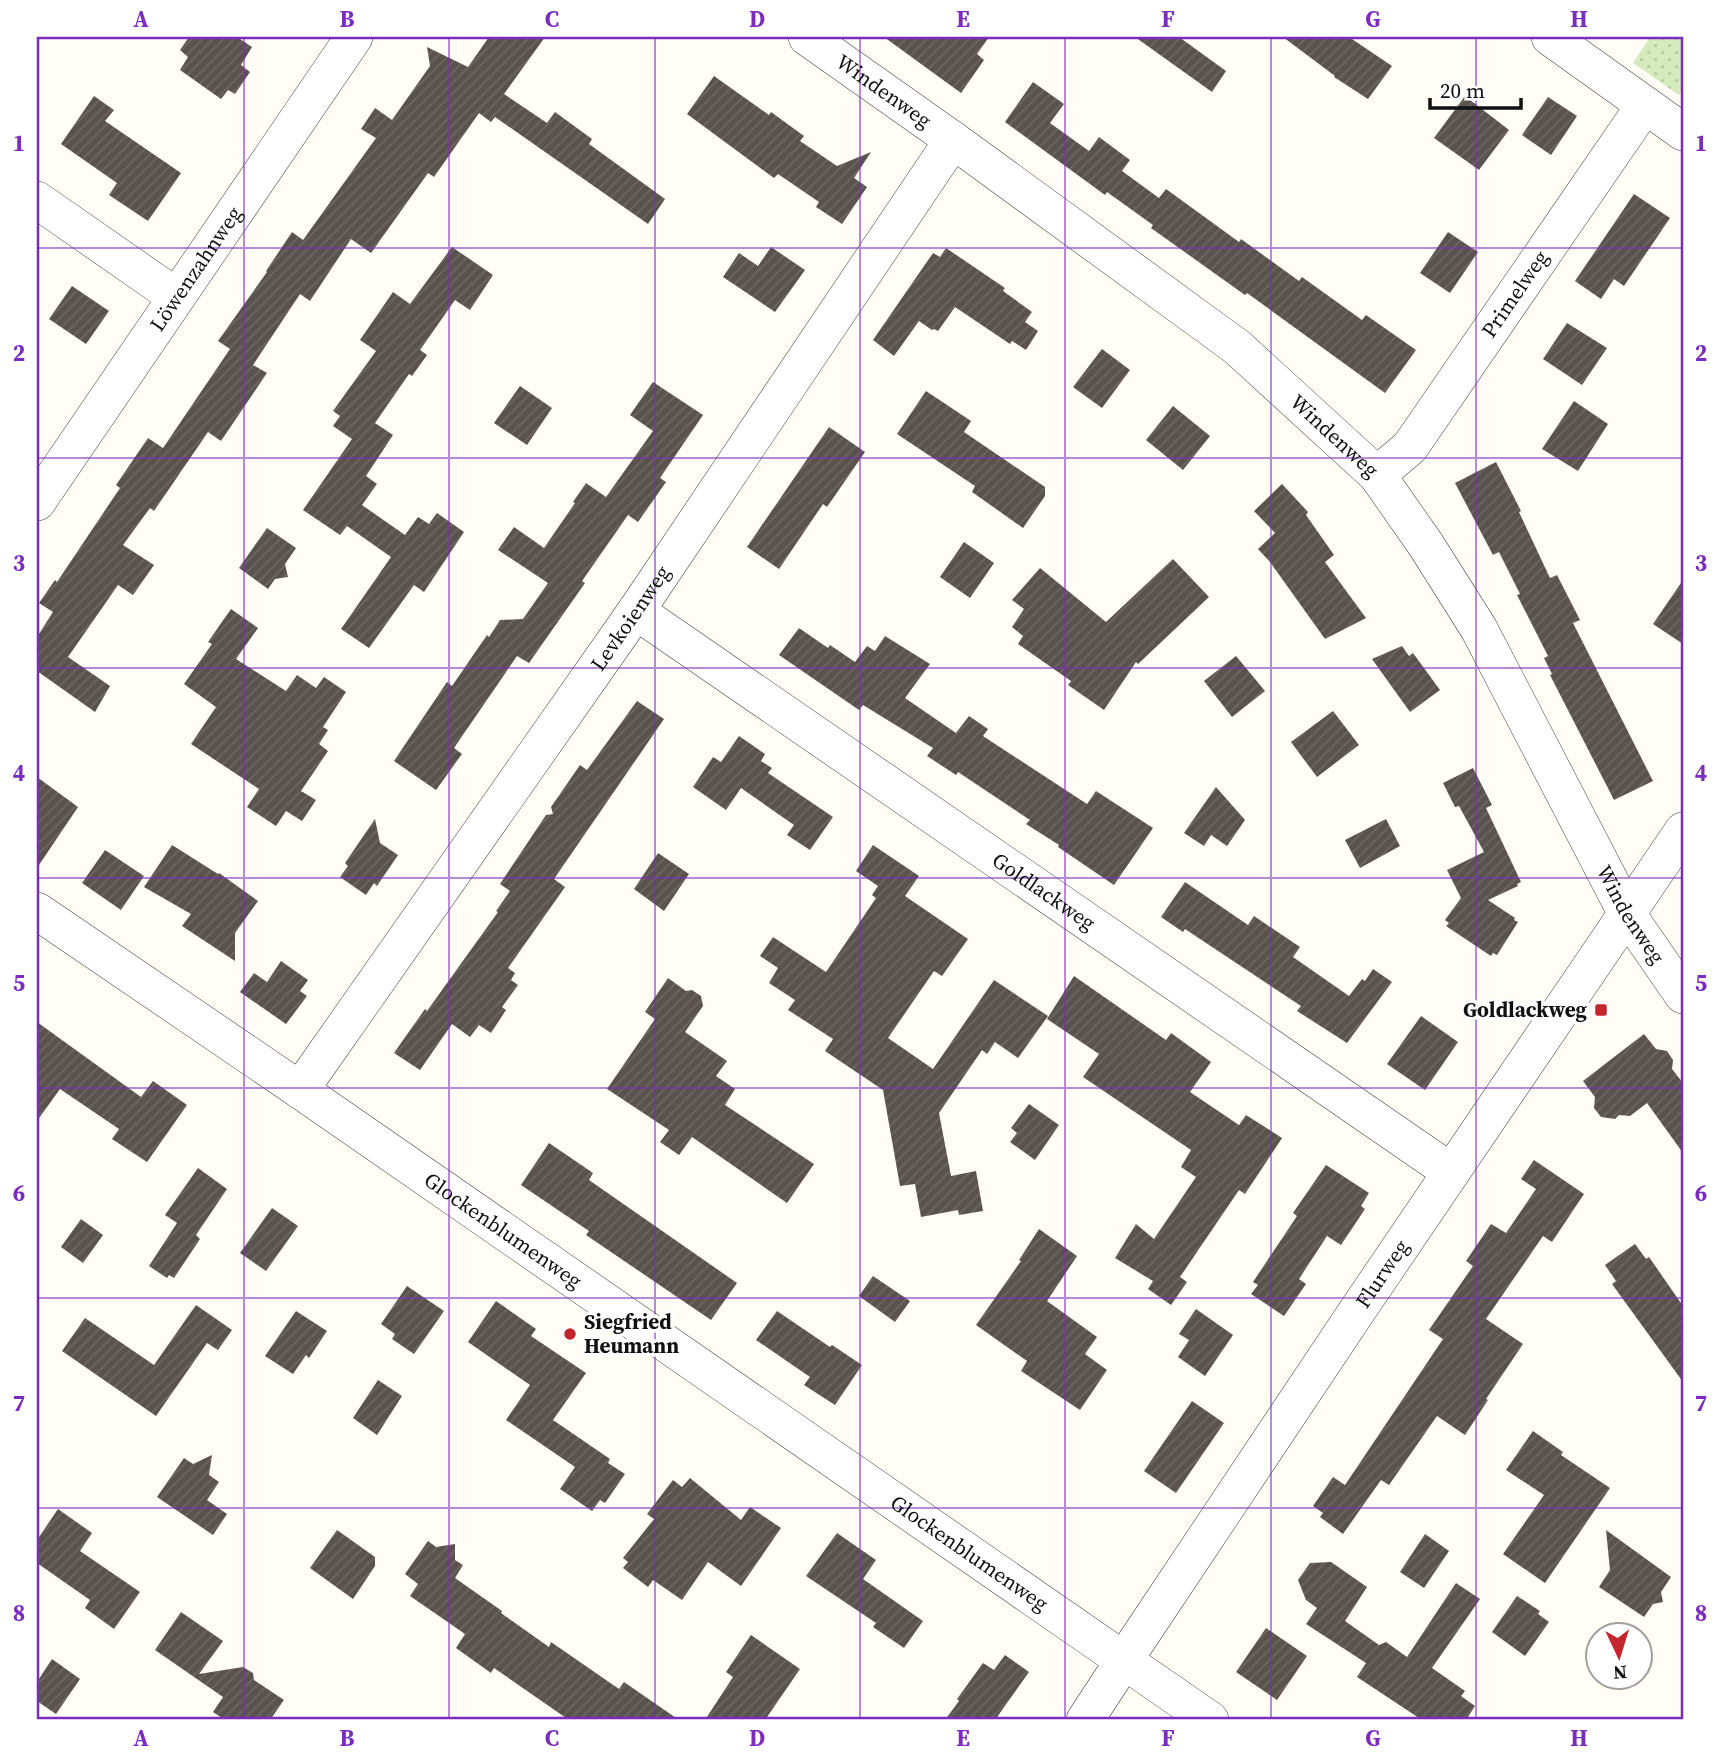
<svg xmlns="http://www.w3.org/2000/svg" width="1720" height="1757" viewBox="0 0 1720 1757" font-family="'Source Serif 4',serif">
<defs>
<pattern id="park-dots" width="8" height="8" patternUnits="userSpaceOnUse" patternTransform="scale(1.75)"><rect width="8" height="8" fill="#d5ebbd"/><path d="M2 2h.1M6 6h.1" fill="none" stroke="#b6c8a1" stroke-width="1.8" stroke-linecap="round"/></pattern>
<pattern id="building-hatch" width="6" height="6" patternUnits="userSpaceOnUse" patternTransform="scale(1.75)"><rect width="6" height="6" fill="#5a524d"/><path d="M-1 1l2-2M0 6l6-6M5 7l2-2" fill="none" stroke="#6d6662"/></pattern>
</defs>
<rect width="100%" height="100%" fill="#fffdf5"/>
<path fill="url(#park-dots)" d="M1650 37H1683V89L1679 95 1633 63Z"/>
<path fill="url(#building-hatch)" d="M189 37H237L252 47 241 65 250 72 235 94 228 90 221 99 180 70 188 57 180 50Z
M489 37H545L504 94 547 123 555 112 592 139 589 144 665 199 648 224 495 117 491 122 479 113 434 177 428 173 371 253 351 239 310 301 300 294 253 365 267 373 221 441 208 432 154 511 150 508 123 545 154 565 133 595 118 585 68 657 110 686 95 712 37 671V637L53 612 39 603 55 580 57 582 120 488 116 485 148 438 163 448 230 349 218 341 267 272 266 271 292 232 303 240 376 138 361 129 375 108 392 120 430 66 427 47 468 67Z
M884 37H989L977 54 984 60 961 93Z
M1135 37H1179L1226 71 1212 92Z
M1283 37H1349L1392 66 1368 99 1334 77 1335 76Z
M714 76 769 115 771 112 804 136 800 141 837 166 871 152 854 178 867 187 842 224 816 207 819 202 778 174 774 178 687 114Z
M1033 82 1064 104 1050 123 1089 151 1099 137 1130 160 1122 171 1159 198 1166 189 1239 242 1241 239 1299 281 1302 277 1362 320 1366 315 1416 350 1385 393 1247 293 1245 295 1151 228 1153 225 1107 192 1105 195 1005 122Z
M94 96 114 110 105 121 181 173 148 221 109 195 117 183 61 144Z
M1465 96 1509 130 1479 170 1434 138Z
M1548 97 1577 116 1551 155 1522 135Z
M1634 194 1670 218 1624 286 1614 279 1601 299 1575 281Z
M1448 232 1478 252 1450 293 1420 273Z
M452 247 493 275 470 310 455 300 420 350 427 355 412 376 409 374 375 423 393 435 366 476 377 484 362 505 405 535 418 517 429 524 437 513 464 532 424 592 414 585 369 648 341 629 391 557 347 526 340 535 303 510 352 439 333 426 340 416 333 411 376 351 360 340 393 292 410 304Z
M771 247 805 270 775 312 723 277 739 253 758 266Z
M946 248 1005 288 1003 291 1032 312 1025 322 1038 331 1026 350 1012 341 1010 344 955 307 938 331 934 329 932 330 919 321 894 356 873 340 933 253 940 257Z
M72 286 109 311 86 344 49 319Z
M1567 323 1607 348 1582 385 1543 359Z
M1102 349 1130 370 1102 408 1073 387Z
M653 382 703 415 660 478 666 482 638 522 628 515 582 581 585 583 529 663 517 656 454 748 462 754 436 790 394 761 447 682 452 686 487 635 489 637 500 620 523 619 548 583 498 550 514 527 544 548 575 503 573 502 586 483 606 497 653 431 630 415Z
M520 386 552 408 527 445 494 423Z
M926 391 971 421 964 432 1045 487V496L1023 528 972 492 975 486 897 434Z
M1574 401 1608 424 1578 471 1542 449Z
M1173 406 1210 436 1183 470 1146 440Z
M829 427 865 452 827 507 823 504 779 569 747 547Z
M1496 462 1521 511 1519 512 1550 578 1557 575 1580 620 1573 623 1653 781 1614 800 1550 675 1552 674 1544 658 1548 656 1517 595 1520 594 1499 552 1493 555 1455 483Z
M1282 484 1308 512 1306 515 1334 555 1325 562 1366 618 1325 639 1270 562 1258 549 1275 533 1254 511Z
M267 528 296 548 285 564 288 577 275 579 268 589 239 568Z
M964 542 994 563 970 598 940 577Z
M1173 559 1209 597 1138 664 1136 662 1104 710 1068 685 1071 681 1018 644 1023 636 1012 627 1024 609 1012 600 1040 568 1106 622Z
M1683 580V644L1653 624Z
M231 609 258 628 236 659 286 691 297 675 316 688 324 677 346 692 323 727 328 730 319 744 328 751 301 791 316 800 302 821 286 811 276 826 247 807 259 789 191 744 216 707 184 684 212 644 208 642Z
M799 628 828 648 830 645 855 662 867 646 875 651 885 636 930 664 905 698 956 733 969 716 988 729 983 736 1087 804 1096 791 1153 828 1114 885 1058 847 1059 845 1026 824 1030 820 958 772 956 775 927 756 933 748 863 705 859 710 779 655Z
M1402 646 1409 656 1413 653 1440 690 1410 712 1372 659Z
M1236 656 1265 691 1232 717 1204 681Z
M637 701 664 719 554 879 565 887 508 968 515 973 511 980 518 985 502 1007 506 1010 491 1033 479 1025 470 1037 452 1024 420 1070 394 1053 425 1009 427 1011 498 912 496 911 510 891 500 884 546 815 553 814 551 807 580 765 587 770Z
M1333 711 1359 745 1317 777 1291 742Z
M739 736 765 754 761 761 772 768 768 773 833 817 810 850 787 835 794 825 741 788 726 810 693 787 713 757 721 762Z
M1473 768 1492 805 1486 808 1521 882 1517 884 1518 886 1488 900 1515 918 1514 920 1518 922 1497 955 1493 953 1491 956 1446 926 1449 923 1445 920 1461 898 1447 870 1484 852 1459 806 1455 807 1443 783Z
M37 777 78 807 37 868Z
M1216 787 1245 820 1227 846 1211 835 1204 846 1184 833Z
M375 819 380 843 398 855 377 886 374 883 366 895 340 877 348 866 345 863Z
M1386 819 1400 846 1360 868 1345 840Z
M172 845 218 874 219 873 258 901 235 933V961L182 926 191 914 144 887Z
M873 845 919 876 905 896 968 939 942 976 934 971 888 1038 933 1069 994 980 1048 1016 1018 1058 995 1042 987 1054 982 1050 939 1113 951 1176 976 1171 983 1211 959 1215 958 1210 921 1217 915 1184 900 1186 883 1090 825 1051 833 1039 788 1010 795 1000 769 983 778 968 760 956 773 937 826 972 876 898 872 895 878 886 856 871Z
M105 850 144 876 121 910 82 883Z
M658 853 689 874 664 911 634 889Z
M1185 882 1248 925 1254 916 1300 947 1293 957 1349 996 1362 979 1365 981 1373 969 1392 982 1347 1043 1297 1011 1301 1006 1185 929 1183 932 1161 917Z
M281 961 308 980 300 991 307 996 286 1024 240 992 254 973 267 982Z
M1074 976 1166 1040 1171 1033 1211 1062 1190 1092 1239 1125 1246 1115 1282 1138 1245 1194 1239 1190 1180 1277 1187 1282 1171 1305 1148 1289 1153 1281 1115 1258 1136 1224 1154 1239 1196 1177 1181 1167 1191 1150 1083 1077 1099 1054 1047 1019Z
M668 978 686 991 692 990 701 996 703 1006 685 1032 727 1061 716 1076 735 1089 725 1105 814 1164 787 1203 692 1137 679 1155 660 1142 669 1130 607 1089 655 1019 645 1012Z
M1421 1016 1458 1042 1425 1090 1387 1064Z
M37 1022 141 1097 153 1081 187 1105 147 1162 112 1139 119 1129 60 1089 37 1121Z
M1644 1034 1656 1049 1667 1051 1673 1060 1672 1069 1683 1083V1153L1647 1103 1630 1116 1619 1115 1615 1119 1601 1117 1594 1108 1595 1097 1583 1081Z
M1029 1104 1059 1125 1035 1160 1010 1142 1017 1133 1011 1128Z
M549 1143 593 1173 589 1180 737 1283 711 1320 586 1235 589 1231 521 1185Z
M1534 1160 1584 1194 1552 1242 1543 1236 1486 1319 1523 1344 1486 1399 1488 1400 1465 1435 1437 1416 1389 1485 1381 1480 1343 1534 1320 1517 1323 1513 1313 1506 1333 1477 1345 1485 1443 1339 1429 1330 1473 1266 1466 1261 1491 1224 1506 1233 1536 1189 1521 1179Z
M1326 1165 1369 1193 1361 1206 1365 1209 1341 1245 1327 1236 1299 1279 1306 1284 1284 1316 1251 1294 1258 1285 1253 1282 1297 1216 1293 1213Z
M198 1168 227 1189 196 1235 200 1239 174 1278 169 1275 167 1278 149 1266 177 1223 165 1215Z
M272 1208 298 1226 266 1271 240 1253Z
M81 1219 103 1235 83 1263 61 1247Z
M1039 1229 1077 1256 1047 1301 1097 1337 1085 1354 1107 1370 1080 1410 1021 1371 1027 1361 976 1325 1021 1261 1019 1260Z
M1635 1244 1646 1259 1649 1257 1683 1306V1382L1612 1284 1616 1281 1605 1265Z
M873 1276 910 1301 895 1322 859 1296Z
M407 1286 444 1311 414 1354 392 1339 395 1334 381 1324Z
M496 1301 536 1329 531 1336 586 1373 553 1420 610 1459 608 1463 625 1474 605 1503 600 1500 592 1511 560 1489 575 1467 506 1420 530 1385 468 1342Z
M196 1305 232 1330 218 1350 207 1343 156 1416 62 1351 85 1318 154 1365Z
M1196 1309 1233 1335 1205 1376 1178 1357 1189 1340 1179 1334Z
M296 1311 327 1331 309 1358 306 1355 293 1374 265 1356Z
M777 1311 830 1347 832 1345 862 1365 835 1405 804 1385 810 1377 756 1340Z
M378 1380 402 1396 377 1435 353 1418Z
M1192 1401 1224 1423 1176 1493 1144 1471Z
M1533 1431 1563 1452 1561 1455 1610 1488 1545 1583 1503 1554 1544 1495 1506 1470Z
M212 1455 209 1475 219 1482 207 1500 227 1514 213 1535 157 1497 184 1458 193 1464Z
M690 1478 741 1520 750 1507 781 1528 741 1586 708 1562 682 1600 653 1580 648 1587 623 1568 628 1562 623 1558 654 1519 647 1514 673 1480 682 1487Z
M58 1509 92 1533 80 1551 140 1592 114 1629 85 1608 90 1600 37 1563V1540Z
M337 1530 375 1557V1566L353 1599 310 1568Z
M1606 1530 1671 1577 1661 1592 1663 1602 1653 1604 1644 1617 1599 1587 1610 1570Z
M837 1533 876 1560 863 1579 923 1621 904 1648 873 1627 876 1623 806 1576Z
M1425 1534 1449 1551 1424 1588 1400 1572Z
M428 1541 436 1547 455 1544V1560L463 1565 455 1578 502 1611 501 1613 549 1647 551 1642 619 1689 624 1682 679 1720H569L494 1668 491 1673 456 1648 465 1634 410 1596 418 1584 405 1574Z
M1331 1562 1367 1587 1345 1621 1379 1645 1386 1642 1407 1657 1456 1583 1480 1599 1432 1668 1465 1691 1461 1696 1475 1706 1466 1720H1422L1357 1677 1366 1663 1306 1624 1317 1608 1306 1600 1298 1580 1310 1563Z
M1517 1596 1540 1611 1538 1614 1549 1622 1525 1656 1492 1632Z
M181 1612 223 1641 199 1674 243 1667 253 1673 254 1680 284 1700 270 1720H225L213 1712 223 1697 155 1650Z
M1266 1628 1307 1656 1277 1700 1236 1672Z
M751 1635 800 1669 765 1720H705L733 1677 726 1672Z
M1005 1655 1029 1672 995 1720H945L959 1701 957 1699 983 1663 994 1670Z
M52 1659 80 1679 56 1714 37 1701V1682Z"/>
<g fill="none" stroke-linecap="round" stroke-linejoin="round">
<g stroke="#444" stroke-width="38">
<g id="street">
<path id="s1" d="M807 37 953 140 1237 347 1377 475 1426 545 1479 629 1627 914 1683 995"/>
<path d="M1550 37 1683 132"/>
<path d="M37 200 175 296"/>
<path id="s2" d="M1377 475 1410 447 1645 105"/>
<path id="s3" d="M37 502 354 37"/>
<path id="s4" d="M636 611 1451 1172"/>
<path id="s5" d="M37 911 300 1090 1210 1720"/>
<path id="s6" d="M300 1090 636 611 953 140"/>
<path id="s7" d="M1085 1720 1136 1642 1357 1311 1683 831"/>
</g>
</g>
<use href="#street" stroke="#fff" stroke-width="37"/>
</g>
<path fill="none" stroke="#7b2cbf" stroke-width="2" stroke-opacity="0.55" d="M244 37V1720M449 37V1720M655 37V1720M860 37V1720M1065 37V1720M1271 37V1720M1476 37V1720M37 248H1683M37 458H1683M37 668H1683M37 878H1683M37 1088H1683M37 1298H1683M37 1508H1683"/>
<g fill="#c4262e" stroke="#fff" stroke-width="2.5">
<rect x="1594" y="1003" width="14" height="14" rx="3.5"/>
<circle cx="570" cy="1334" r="7"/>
</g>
<g text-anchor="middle" stroke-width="7" stroke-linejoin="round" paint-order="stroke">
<g font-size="21" fill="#111" stroke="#fff">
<text dy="7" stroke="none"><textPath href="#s1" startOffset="94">Windenweg</textPath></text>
<text dy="7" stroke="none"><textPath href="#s3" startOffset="282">Löwenzahnweg</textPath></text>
<text dy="7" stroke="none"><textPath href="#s2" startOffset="229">Primelweg</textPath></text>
<text dy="7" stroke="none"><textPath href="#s1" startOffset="662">Windenweg</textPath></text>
<text dy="7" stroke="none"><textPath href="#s6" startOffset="576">Levkoienweg</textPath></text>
<text dy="7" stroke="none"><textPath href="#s4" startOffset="495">Goldlackweg</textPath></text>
<text dy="7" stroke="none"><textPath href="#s1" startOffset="1228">Windenweg</textPath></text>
<text dy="7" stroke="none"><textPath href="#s5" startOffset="565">Glockenblumenweg</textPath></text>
<text dy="7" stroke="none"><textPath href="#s7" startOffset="536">Flurweg</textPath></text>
<text dy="7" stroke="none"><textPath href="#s5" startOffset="1132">Glockenblumenweg</textPath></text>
</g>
<g font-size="21" font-weight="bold" fill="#111" stroke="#fff" text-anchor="end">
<text x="1587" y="1017">Goldlackweg</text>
<text x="584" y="1329" text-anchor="start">Siegfried<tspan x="584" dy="24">Heumann</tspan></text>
</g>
</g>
<rect width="1720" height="1757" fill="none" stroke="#ffffff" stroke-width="77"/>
<g transform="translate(1619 1656) rotate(176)"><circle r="33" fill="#ffffff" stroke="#a0a0a0" stroke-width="2"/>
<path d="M0-5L12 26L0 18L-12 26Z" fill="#c4262e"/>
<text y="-10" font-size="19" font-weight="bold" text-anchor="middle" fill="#111111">N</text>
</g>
<path d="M1430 98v10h91v-10" fill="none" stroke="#111111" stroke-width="3.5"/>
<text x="1440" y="98" font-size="21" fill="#111111" stroke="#ffffff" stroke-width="5" paint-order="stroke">20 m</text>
<rect x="38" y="38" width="1644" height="1680" fill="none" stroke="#7b2cbf" stroke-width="2.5"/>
<g font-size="23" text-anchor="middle" font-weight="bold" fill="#7b2cbf">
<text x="141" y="27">A</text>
<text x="347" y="27">B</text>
<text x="552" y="27">C</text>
<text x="757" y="27">D</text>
<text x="963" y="27">E</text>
<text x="1168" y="27">F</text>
<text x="1373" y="27">G</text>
<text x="1579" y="27">H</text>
<text x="19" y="151">1</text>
<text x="1701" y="151">1</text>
<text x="19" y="361">2</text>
<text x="1701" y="361">2</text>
<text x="19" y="571">3</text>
<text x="1701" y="571">3</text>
<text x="19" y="781">4</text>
<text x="1701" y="781">4</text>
<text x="19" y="991">5</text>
<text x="1701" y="991">5</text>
<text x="19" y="1201">6</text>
<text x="1701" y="1201">6</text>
<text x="19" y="1411">7</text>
<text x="1701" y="1411">7</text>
<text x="19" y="1621">8</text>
<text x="1701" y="1621">8</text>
<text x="141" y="1746">A</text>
<text x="347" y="1746">B</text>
<text x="552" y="1746">C</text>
<text x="757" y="1746">D</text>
<text x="963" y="1746">E</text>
<text x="1168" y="1746">F</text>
<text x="1373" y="1746">G</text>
<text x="1579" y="1746">H</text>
</g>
</svg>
